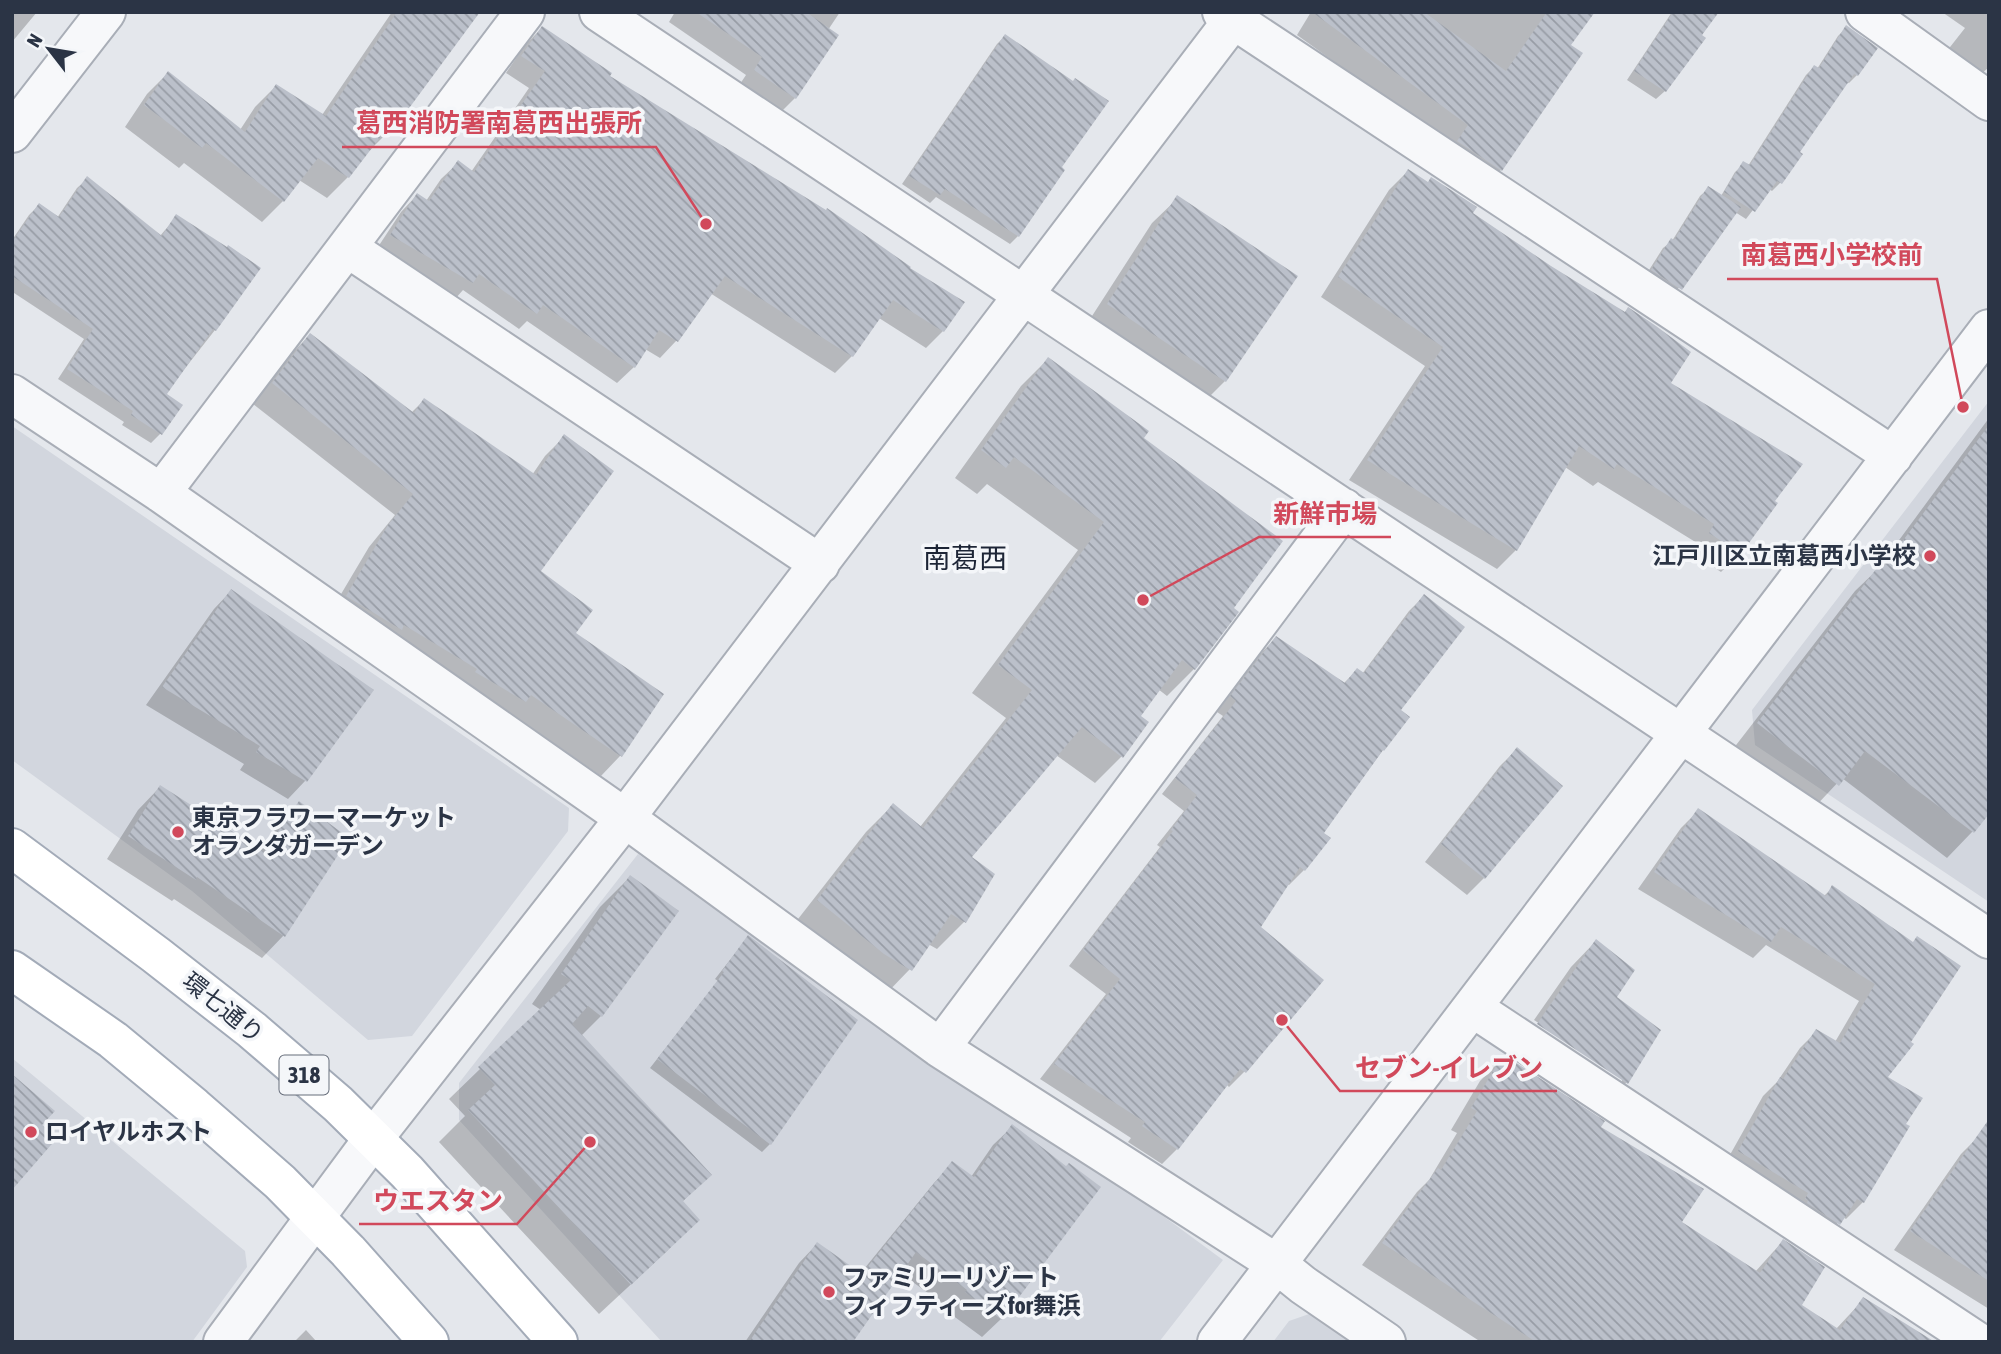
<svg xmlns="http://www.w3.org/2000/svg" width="2001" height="1354" viewBox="0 0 2001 1354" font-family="'Asap Condensed','Noto Sans JP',sans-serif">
<defs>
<pattern id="building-back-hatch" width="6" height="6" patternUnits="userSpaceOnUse" patternTransform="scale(1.75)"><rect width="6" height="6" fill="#bbc0ca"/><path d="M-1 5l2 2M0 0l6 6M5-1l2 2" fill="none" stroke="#989da6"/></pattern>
</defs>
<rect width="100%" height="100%" fill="#e4e7ec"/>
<path fill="#d2d6de" d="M1989 401V902L1755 745 1752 710Z
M12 426 569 808 568 831 412 1036 368 1040 192 891 12 760Z
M638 854 1034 1121 1223 1260 1159 1342H662L459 1120V1083Z
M12 1058 245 1251 247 1267 192 1342H12Z
M1312 1313 1353 1342H1273L1289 1321Z"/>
<path fill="#0003" d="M12 12H37L12 42Z
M392 12H478L391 129 370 150 369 149 348 177 327 198 299 180 283 201 262 222 184 163 179 168 125 127 147 94 168 73 240 130 255 107 276 86 322 115Z
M675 12H840L828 30 795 98 778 115 738 87 746 75 669 22Z
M1311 12H1593L1569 46 1501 170 1481 189 1450 145 1297 35Z
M1672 12H1717L1665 91 1656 99 1627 80Z
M1942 12H1989V67L1977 78 1943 56 1965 28Z
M542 28 608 77 963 303 943 331 926 348 879 318 852 356 835 373 710 293 676 341 660 358 645 349 634 367 617 383 527 321 519 329 463 290 455 299 374 253 401 212 417 195 426 201 441 179 458 163 471 172 529 88 506 73 525 45Z
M1846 28 1857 75 1849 83 1846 82 1797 152 1780 183 1772 191 1769 189 1746 219 1735 212 1672 297 1644 278 1663 248 1672 241 1700 196 1709 188 1721 196 1735 172 1744 164 1748 166 1806 75 1814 67 1817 69 1838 36Z
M1005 36 1059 168 1018 236 1010 244 936 197 930 203 902 184 997 44Z
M1408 171 1550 267 1624 313 1628 309 1668 383 1773 502 1740 553 1721 572 1691 552 1697 543 1598 482 1593 486 1565 467 1516 550 1497 569 1349 480 1425 366 1321 297 1389 190Z
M87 179 160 236 176 217 259 269 215 330 164 395 161 433 151 443 122 425 124 422 58 379 84 339 14 293 12 295V240L29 215 39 205 57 218 77 188Z
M1178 198 1225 381 1199 407 1083 330 1152 223Z
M310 335 411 413 424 400 532 475 545 456 564 437 539 572 573 634 661 694 620 756 601 776 511 714 505 721 328 616 369 547 395 515 253 404 290 355Z
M1048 359 1141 438 1231 608 1194 669 1167 696 1158 689 1138 716 1122 756 1095 783 1056 755 969 857 993 875 964 922 937 949 928 944 910 969 883 997 791 928 866 832 893 805 920 827 1006 718 972 693 1078 550 987 484 977 494 955 478 1021 386Z
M1989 418V811L1972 832 1947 858 1842 778 1812 810 1733 749 1855 591 1877 570Z
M231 591 371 691 305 781 288 799 240 770 244 764 146 705 214 609Z
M1424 596 1399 710 1383 750 1322 833 1304 870 1289 885 1287 884 1259 927 1321 980 1244 1072 1229 1087 1226 1084 1177 1149 1162 1164 1128 1142 1131 1138 1040 1079 1106 994 1069 966 1160 847 1157 845 1184 811 1162 794 1223 716 1217 712 1261 653 1276 638 1343 684 1357 670 1362 674 1409 611Z
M1517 749 1484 878 1467 895 1425 862 1500 766Z
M160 787 260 851 277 826 299 803 284 935 262 958 174 899 172 901 107 859 138 810Z
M1698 811 1824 896 1833 887 1912 943 1886 1077 1904 1125 1863 1202 1846 1219 1843 1217 1822 1241 1722 1169 1763 1096 1777 1082 1800 1048 1817 1031 1835 1042 1859 1001 1766 945 1753 958 1638 889 1681 828Z
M630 877 677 912 601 1016 581 1036 710 1174 682 1202 668 1250 599 1314 439 1142 465 1116 449 1099 541 1010 532 1004 600 907Z
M748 937 770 1144 762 1152 650 1068 718 981 715 979Z
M1596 941 1615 997 1659 1031 1626 1083 1601 1109 1513 1050 1532 1023 1622 1083V1078L1534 1020 1571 967Z
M1501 1060 1599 1128 1680 1223 1755 1272 1783 1241 1800 1306 1836 1329 1863 1300 1932 1342H1481L1362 1265 1417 1192 1429 1180 1457 1133 1451 1130 1480 1081Z
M1012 1127 1001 1319 982 1337 948 1312 950 1309 899 1272 851 1342H745L799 1263 817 1244 860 1274 934 1183 952 1164 971 1177 993 1145Z
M1978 1137 1989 1144V1309L1894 1250 1961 1154Z
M306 1330 317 1342H294Z"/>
<path fill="url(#building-back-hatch)" d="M397 12H480L393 130 388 127 349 178 318 158 284 202 206 143 202 148 144 105 168 71 245 132 276 84 326 116Z
M696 12H806L839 35 796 99 754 70 762 57Z
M1312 12H1424L1506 71 1547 12H1595L1571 45 1583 53 1502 171 1457 141 1468 125Z
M1673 12H1719L1702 35 1706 38 1666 92 1634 71Z
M1846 25 1878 48 1858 76 1854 74 1800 152 1803 154 1782 184 1777 181 1755 212 1724 192 1743 161 1750 165 1814 65 1819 68Z
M542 26 612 73 610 76 826 210 827 208 911 267 910 268 965 302 944 332 893 300 853 357 725 276 678 342 659 330 635 368 543 305 537 314 479 274 473 283 390 235 417 193 429 201 458 160 474 172 545 71 521 56Z
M1005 34 1073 81 1075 78 1109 101 1062 167 1065 170 1019 237 945 189 940 195 909 176Z
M1408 169 1428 182 1431 177 1477 207 1473 213 1551 266 1625 312 1628 307 1656 326 1691 352 1671 383 1803 464 1775 501 1778 503 1741 554 1709 533 1714 524 1617 464 1614 469 1579 446 1517 551 1367 460 1443 347 1338 277Z
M87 176 162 236 176 214 227 247 228 245 261 268 216 331 213 329 167 394 183 405 162 435 131 415 133 411 67 369 93 329 12 276V242L39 203 59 217Z
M1708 186 1741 207 1682 290 1651 270 1671 238 1674 240Z
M1177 195 1298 276 1226 382 1107 304Z
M310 333 414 413 424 398 536 475 564 434 614 471 541 571 593 610 576 633 664 694 622 757 531 695 526 702 475 672 477 669 404 625 402 630 346 596 388 525 413 494 272 383Z
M1048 357 1149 431 1144 438 1283 541 1234 608 1239 612 1195 670 1182 660 1141 716 1149 722 1123 758 1082 727 972 857 995 874 966 923 951 914 912 971 884 954 817 900 893 803 923 828 1032 690 998 665 1104 522 1014 457 1006 468 981 450Z
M1989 425V814L1974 833 1865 751 1839 786 1757 723 1880 564 1884 566Z
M231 589 374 690 307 782 256 752 260 746 162 687Z
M1424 594 1465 627 1401 710 1410 717 1384 751 1383 750 1324 833 1331 838 1305 871 1300 867 1261 927 1324 980 1246 1073 1240 1069 1178 1150 1142 1126 1145 1122 1054 1064 1120 979 1083 950 1173 831 1171 830 1197 795 1175 778 1236 701 1230 696 1276 636 1345 683 1357 668 1364 673Z
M1517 747 1563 786 1485 879 1441 844Z
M160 785 264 852 299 801 349 838 285 937 197 877 196 880 128 836Z
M1698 808 1826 896 1832 885 1913 942 1917 936 1961 966 1911 1042 1914 1044 1888 1077 1923 1098 1906 1124 1910 1126 1864 1203 1857 1199 1840 1225 1807 1203 1808 1200 1805 1199 1808 1193 1738 1151 1780 1077 1783 1079 1816 1029 1840 1043 1875 984 1781 927 1771 942 1654 872Z
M630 875 679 911 602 1017 588 1006 572 1024 712 1175 683 1201 700 1220 631 1285 468 1110 495 1085 478 1067 571 980 561 974Z
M748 935 858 1020 771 1145 657 1059 724 972 722 971Z
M1596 939 1635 970 1617 997 1661 1030 1628 1084 1537 1024Z
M1501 1058 1509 1063 1512 1060 1605 1121 1601 1127 1704 1189 1682 1222 1760 1273 1783 1239 1825 1267 1802 1305 1840 1330 1863 1297 1935 1342H1536L1382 1243 1438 1168 1441 1170 1477 1111 1471 1108Z
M12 1074 55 1111 42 1125 57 1138 12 1190Z
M1989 1119V1281L1910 1231Z
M1012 1124 1066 1166 1069 1163 1101 1187 1002 1320 965 1292 967 1290 916 1252 853 1342H749L817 1242 862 1274 952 1161 974 1177Z"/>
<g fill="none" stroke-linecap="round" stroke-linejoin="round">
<g stroke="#a9aeb7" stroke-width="42">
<path id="minor" d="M599 12 1989 939
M1222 12 1893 456
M1865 12 1989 101
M12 133 106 12
M348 248 820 564
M12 394 161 493 625 818 940 1048 1277 1264 1303 1285 1386 1342
M161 493 525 12
M1473 1008 1978 1342
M940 1048 1344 508
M223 1342 373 1139 625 818 1239 12
M1217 1342 1989 329"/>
</g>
<g stroke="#a3abb8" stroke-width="42">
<path id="major" d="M12 848 156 955 252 1030 338 1104 407 1172 558 1342
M12 970 113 1040 194 1107 280 1182 348 1251 429 1342"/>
</g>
<use href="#minor" stroke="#f7f8fa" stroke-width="38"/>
<use href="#major" stroke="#fff" stroke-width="38"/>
</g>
<g fill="#d1495b" stroke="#f4f6f9" stroke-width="2.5">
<circle cx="1930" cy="556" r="7"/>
<circle cx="178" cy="832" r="7"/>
<circle cx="31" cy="1132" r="7"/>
<circle cx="829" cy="1292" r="7"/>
</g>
<g text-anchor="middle" stroke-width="7" stroke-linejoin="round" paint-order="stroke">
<rect fill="#f4f6f9" stroke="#676e7b" stroke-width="2" x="279.5" y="1055.5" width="49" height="39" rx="5"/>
<g font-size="23" font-weight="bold" fill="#2b3445">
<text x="304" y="1083">318</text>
</g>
<g font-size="24" font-weight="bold" fill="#2b3445" stroke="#f4f6f9" text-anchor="start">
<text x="1916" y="564" text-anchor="end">江戸川区立南葛西小学校</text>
<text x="192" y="826">東京フラワーマーケット<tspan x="192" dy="28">オランダガーデン</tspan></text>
<text x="45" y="1140">ロイヤルホスト</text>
<text x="843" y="1286">ファミリーリゾート<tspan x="843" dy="28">フィフティーズfor舞浜</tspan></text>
</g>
<g font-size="24" fill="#2b3445" stroke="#f4f6f9">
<text transform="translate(223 1008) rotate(39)" y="8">環七通り</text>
</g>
<g font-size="28" fill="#1d2536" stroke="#f4f6f9">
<text x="965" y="568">南葛西</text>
</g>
</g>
<path fill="none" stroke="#d1495b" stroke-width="2.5" d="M706 224L656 147H342M1963 407L1937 279H1727M1143 600L1259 537H1391M1282 1020L1340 1091H1557M590 1142L517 1224H359"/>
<g fill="#d1495b" stroke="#f4f6f9" stroke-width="2.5">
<circle cx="706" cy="224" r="7"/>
<circle cx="1963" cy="407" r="7"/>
<circle cx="1143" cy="600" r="7"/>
<circle cx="1282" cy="1020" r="7"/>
<circle cx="590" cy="1142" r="7"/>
</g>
<g font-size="26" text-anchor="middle" font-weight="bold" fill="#d1495b" stroke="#f4f6f9" stroke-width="7" stroke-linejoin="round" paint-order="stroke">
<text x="499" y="132">葛西消防署南葛西出張所</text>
<text x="1832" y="264">南葛西小学校前</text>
<text x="1325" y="523">新鮮市場</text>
<text x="1449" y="1077">セブン-イレブン</text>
<text x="438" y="1210">ウエスタン</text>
</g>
<rect width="2001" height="1354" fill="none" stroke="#2b3445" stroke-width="28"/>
<g transform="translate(49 49) rotate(301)" stroke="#f4f6f9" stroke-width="5" paint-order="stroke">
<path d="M0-5L12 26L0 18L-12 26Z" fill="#2b3445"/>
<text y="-10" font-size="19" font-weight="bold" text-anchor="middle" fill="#2b3445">N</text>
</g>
</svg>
